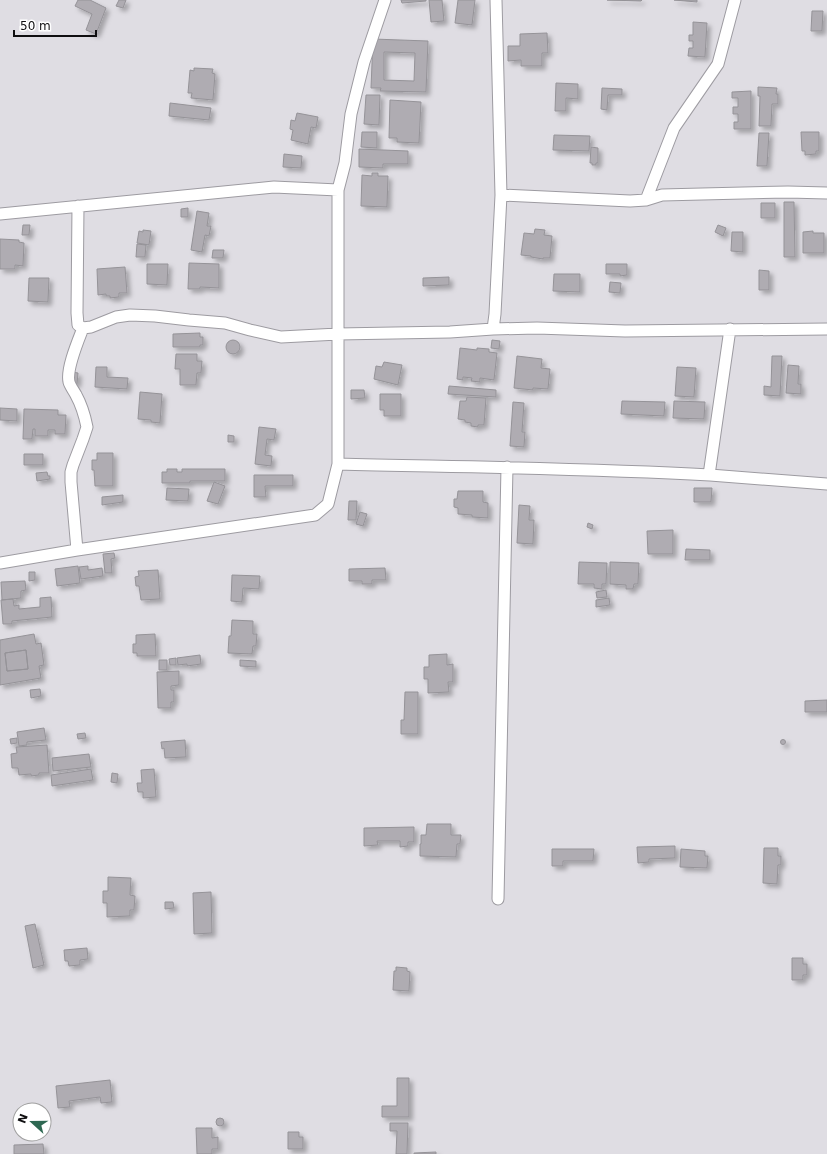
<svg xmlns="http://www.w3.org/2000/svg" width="827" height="1154" viewBox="0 0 827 1154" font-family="'DejaVu Sans',sans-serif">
<defs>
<filter id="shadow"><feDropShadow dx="3.5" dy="3.5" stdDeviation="2" flood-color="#0004"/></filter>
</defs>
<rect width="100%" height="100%" fill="#dfdde3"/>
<path fill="#afacb2" stroke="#959398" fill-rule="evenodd" filter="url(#shadow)" d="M78 0H90L106 8 96 34 86 30 92 14 75 6Z
M119 0H126L123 8 116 6Z
M401 0H426V1L402 3Z
M429 0H442L444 21 431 22Z
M458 0H475L472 25 455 23Z
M607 0H642L641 1Z
M674 0H697V2Z
M812 11H823L822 31H811Z
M693 22 707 23 705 57 688 56 689 48H693V41H689V35H693Z
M547 33 548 53H542V66H521V60L508 61V46H520V34Z
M373 39 428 41 426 92 380 91 381 88H371ZM384 52 415 53 414 81 384 80Z
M194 68 213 69 212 73 215 74 213 100 191 98 192 93H188L190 70 194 71Z
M556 83 578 84V99L566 98V111H555Z
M758 87 777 88 776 94H778V104H772L771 126H759L760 96H758Z
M602 88 622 89V95H608L607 110 601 109Z
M751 91V129H734V122H738V114H733V107H738V98H732V92Z
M366 95H380L379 125 364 124Z
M390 100 421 102 419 143 397 142V138H389Z
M170 103 211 108 209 120 169 116Z
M297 113 318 117 316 128 311 127 308 144 291 140 293 130 290 129 291 120 295 121Z
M362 132H377V148L361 147Z
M801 132H819V151H816V154L805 155V151H802Z
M759 133H769L767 166H757Z
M554 135 590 136 589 151 553 150Z
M591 147 598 148V163H596V165H592V163H590Z
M359 149 408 151V164H383V168L359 167Z
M284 154 302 156 301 168 283 167Z
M372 173H378V176H388L387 207 361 206 362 175 372 176Z
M784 202H794L795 257H784Z
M761 203H775V218H761Z
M188 208V217H181V209Z
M197 211 209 213 207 226H211L209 236 205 235 202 252 191 250Z
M23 225H30L29 235H22Z
M718 225 726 228 723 236 715 232Z
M535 229 545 230 544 235 552 236 550 258H543V259L531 257V256L521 255 524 233 534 234Z
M143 230 151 231 149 245 137 243 139 231 143 232Z
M813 231V233H824V253H803V232Z
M732 232H743V252L731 251Z
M0 239 19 240V242L24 243 23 266 15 265V269H0Z
M137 244 146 245 145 257H136Z
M213 250H224L223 258H212Z
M189 263 219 264V288L200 287V289H188Z
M147 264H168L167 285 147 284Z
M606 264H627V275L620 276V274H606Z
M125 267 127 293H119V297L110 298V296H106V294L98 295 97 269Z
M759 270 769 271V290H759Z
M554 274H580V292L553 291Z
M449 277V285L423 286V278Z
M29 278H49L48 302 28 301Z
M610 282 621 283 620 293 609 292Z
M200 333V337H203V345H200V347H173V334Z
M226 347a7 7 0 1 1 14 0a7 7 0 1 1-14 0Z
M492 340 500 341 499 349 491 348Z
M460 348 477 350V348L489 349V352L497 353 494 380 480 378V382L471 381 472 378 463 377V380L457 379Z
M176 354H197V361H202L201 373H197L196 385H180V369H175Z
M517 356 542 359 541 368 550 369 548 389 533 388V390L514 388Z
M772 356H782L780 396 764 395V386L771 387Z
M384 362 402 365 398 385 374 379 376 366 382 367Z
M788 365 799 366 798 384H801V394L786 393Z
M96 367H107V377L128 378 127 389 95 387Z
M677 367 696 368 694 397 675 396Z
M72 372 78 373 77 384 71 383Z
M449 386 496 390V397L448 394Z
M351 390H364L365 398 351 399Z
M140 392 162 394 160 423 151 422V420L138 419Z
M380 394H401V416H384V410H380Z
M467 397 486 398 484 425H478V427L471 426V423L465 422V420L458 419 460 401H466Z
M622 401 665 402 664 416 621 414Z
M674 401 705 402 704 419 673 418Z
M513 402 524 403 522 432H525L524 447 510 446Z
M0 408 17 409V421L0 420Z
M24 409 58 410V415H66L65 434H55V430H48V436H35V429H33L32 439H23Z
M259 427 276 429 274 440 267 439 265 455 272 456 271 466 255 464Z
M228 435 234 436V442H228Z
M97 453H113V486H95L94 470H92V460H97Z
M24 454H43V465H24Z
M167 469H177V472H182V469H225V481H190V483H162V472H167Z
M47 472 48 476H50V479L37 481 36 473Z
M254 475H293V486H265L266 497H254Z
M214 482 225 486 218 504 207 501Z
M167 488 189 489 188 501 166 500Z
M694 488H712L711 502H694Z
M458 491H483V502L488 503V518L472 517V515L458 514V508L454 507V499H457Z
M123 495V502L102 505V497Z
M349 501H357L356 520H348Z
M519 505 530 506 529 520H534L533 544 517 543Z
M360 512 367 514 363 526 356 524Z
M588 523 593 525 592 529 587 527Z
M673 530V554H648L647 531Z
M686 549 710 550V560H685Z
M114 553 115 558 111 559 112 573H105L103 554Z
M579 562 607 563 606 584H602V589L594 588V584H578Z
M610 562 639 563 638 584H634L633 589H626V585L610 584Z
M78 566 80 583 57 586 55 569Z
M88 566V570L102 568 103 576 81 579 79 567Z
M385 568 386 580H372V584H362V581H349V569Z
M158 570 160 599 141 600 139 586H136L135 577 139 576 138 571Z
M29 572H35V580L29 581Z
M232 575 260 576 259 589 243 588 242 602 231 601Z
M25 581 26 590 21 591V598L2 600 1 582Z
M606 590 607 597 597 598 596 592Z
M51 597 52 617 12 621V624H3L1 600 13 599 14 606 19 605V609L40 607V598Z
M609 598 610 605 596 607V600Z
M232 620 253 621V634H257L256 646H253L252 654 228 653 229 636H231Z
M34 634 36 644 41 643 44 665 39 666 41 678 0 685V640ZM26 650 28 669 7 671 5 653Z
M155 634 156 656H137V653H133V644H136V635Z
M26 650 28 669 7 671 5 653Z
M447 654V665L453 664V682H448L449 692 428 693V679H424V667H429V655Z
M200 655 201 664 187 666V664L178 665 177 658Z
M176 658V665H170L169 659Z
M159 660H167V670H159Z
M240 660 256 661V667L240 666Z
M179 671V685L171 686V690H174V702H171V708H158L157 672Z
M40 689 41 696 31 698 30 690Z
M405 692H418V734H401V720H404Z
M827 700V712H805V701Z
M44 728 46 740 27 742V745L19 746 17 732Z
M85 733 86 738 78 739 77 734Z
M17 738V743L11 744 10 739Z
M780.5 742a2.5 2.5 0 1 1 5 0a2.5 2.5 0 1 1-5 0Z
M185 740 186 757 165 758 164 748 162 749 161 742Z
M47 745 49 773H39V775L31 776V774L19 775 18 768H12L11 754 17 753 16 747Z
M89 754 91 767 53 771 52 758Z
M91 769 93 780 52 786 51 775Z
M154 769 156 797 143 798V792H138L137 783H142L141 770Z
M112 773 118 774 117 783 111 782Z
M427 824H451V835H461L460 844H457L456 857 420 856V844H421V835H426Z
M414 827V842H408V846L400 847V841H377L378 845 364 846V828Z
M675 846V858L649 859V862L638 863 637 847Z
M764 848H778V856H781V865H778L777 884 763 883Z
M552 849H594L593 861H563V866H552Z
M681 849 705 851V856H708L707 868 680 867Z
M108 877 131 878 130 895 135 896 134 910H130V916L107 917V903H103V891H108Z
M211 892 212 933 194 934 193 893Z
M165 902H173L174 908 165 909Z
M35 924 44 965 33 968 25 926Z
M87 948 88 959 80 960V965L69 966 68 961H65L64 950Z
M792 958H803V964H807V975H803V980H792Z
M396 967 407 968V971L410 972 409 991 393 990 394 971H396Z
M397 1078H409V1117H382V1106H397Z
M110 1080 112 1102 101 1103 100 1097 69 1101 70 1107 58 1108 56 1086Z
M216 1122a4 4 0 1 1 8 0a4 4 0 1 1-8 0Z
M390 1123H408L407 1154H396L397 1131H390Z
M196 1128H212V1138L218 1137V1149H212V1154H197Z
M288 1132H299V1137H303V1149H288Z
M43 1144 44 1154H14V1145Z
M436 1152V1154H414V1153Z"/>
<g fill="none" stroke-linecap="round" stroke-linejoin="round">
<g stroke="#9d9ba1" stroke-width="13">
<path id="minor" d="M501 195 630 201 646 200 662 195 702 194 788 192 827 193
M646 200 674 128 718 64 735 0
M78 206 77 313 78 325 83 328 91 327 116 317 130 315 155 316 189 320 225 323 250 330 281 337 338 334 450 332 493 329 537 328 625 331 827 329
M0 214 274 187 338 190
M493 329 495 314 501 195 496 0
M338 464C462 467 586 468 710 475 749 478 788 481 827 484
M709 475 730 329
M77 550 71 482V472L73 465 83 439 87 427C85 417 81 404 76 395 74 391 70 386 69 382 66 369 78 341 83 328
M0 563 77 550 315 515 328 504 338 464V190L345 163 351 114 364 62 385 0
M498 899 507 467"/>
</g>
<use href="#minor" stroke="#fff" stroke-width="11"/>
</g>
<g transform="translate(32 1122) rotate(291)"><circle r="19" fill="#ffffff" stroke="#9f9f9f"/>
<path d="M0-3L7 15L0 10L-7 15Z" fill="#2e6852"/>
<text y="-6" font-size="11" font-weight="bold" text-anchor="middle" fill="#0f0e10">N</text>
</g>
<path d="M14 30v6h82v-6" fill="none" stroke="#0f0e10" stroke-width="2"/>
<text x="20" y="30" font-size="12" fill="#0f0e10" stroke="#ffffff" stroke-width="3" paint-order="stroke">50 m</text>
</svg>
